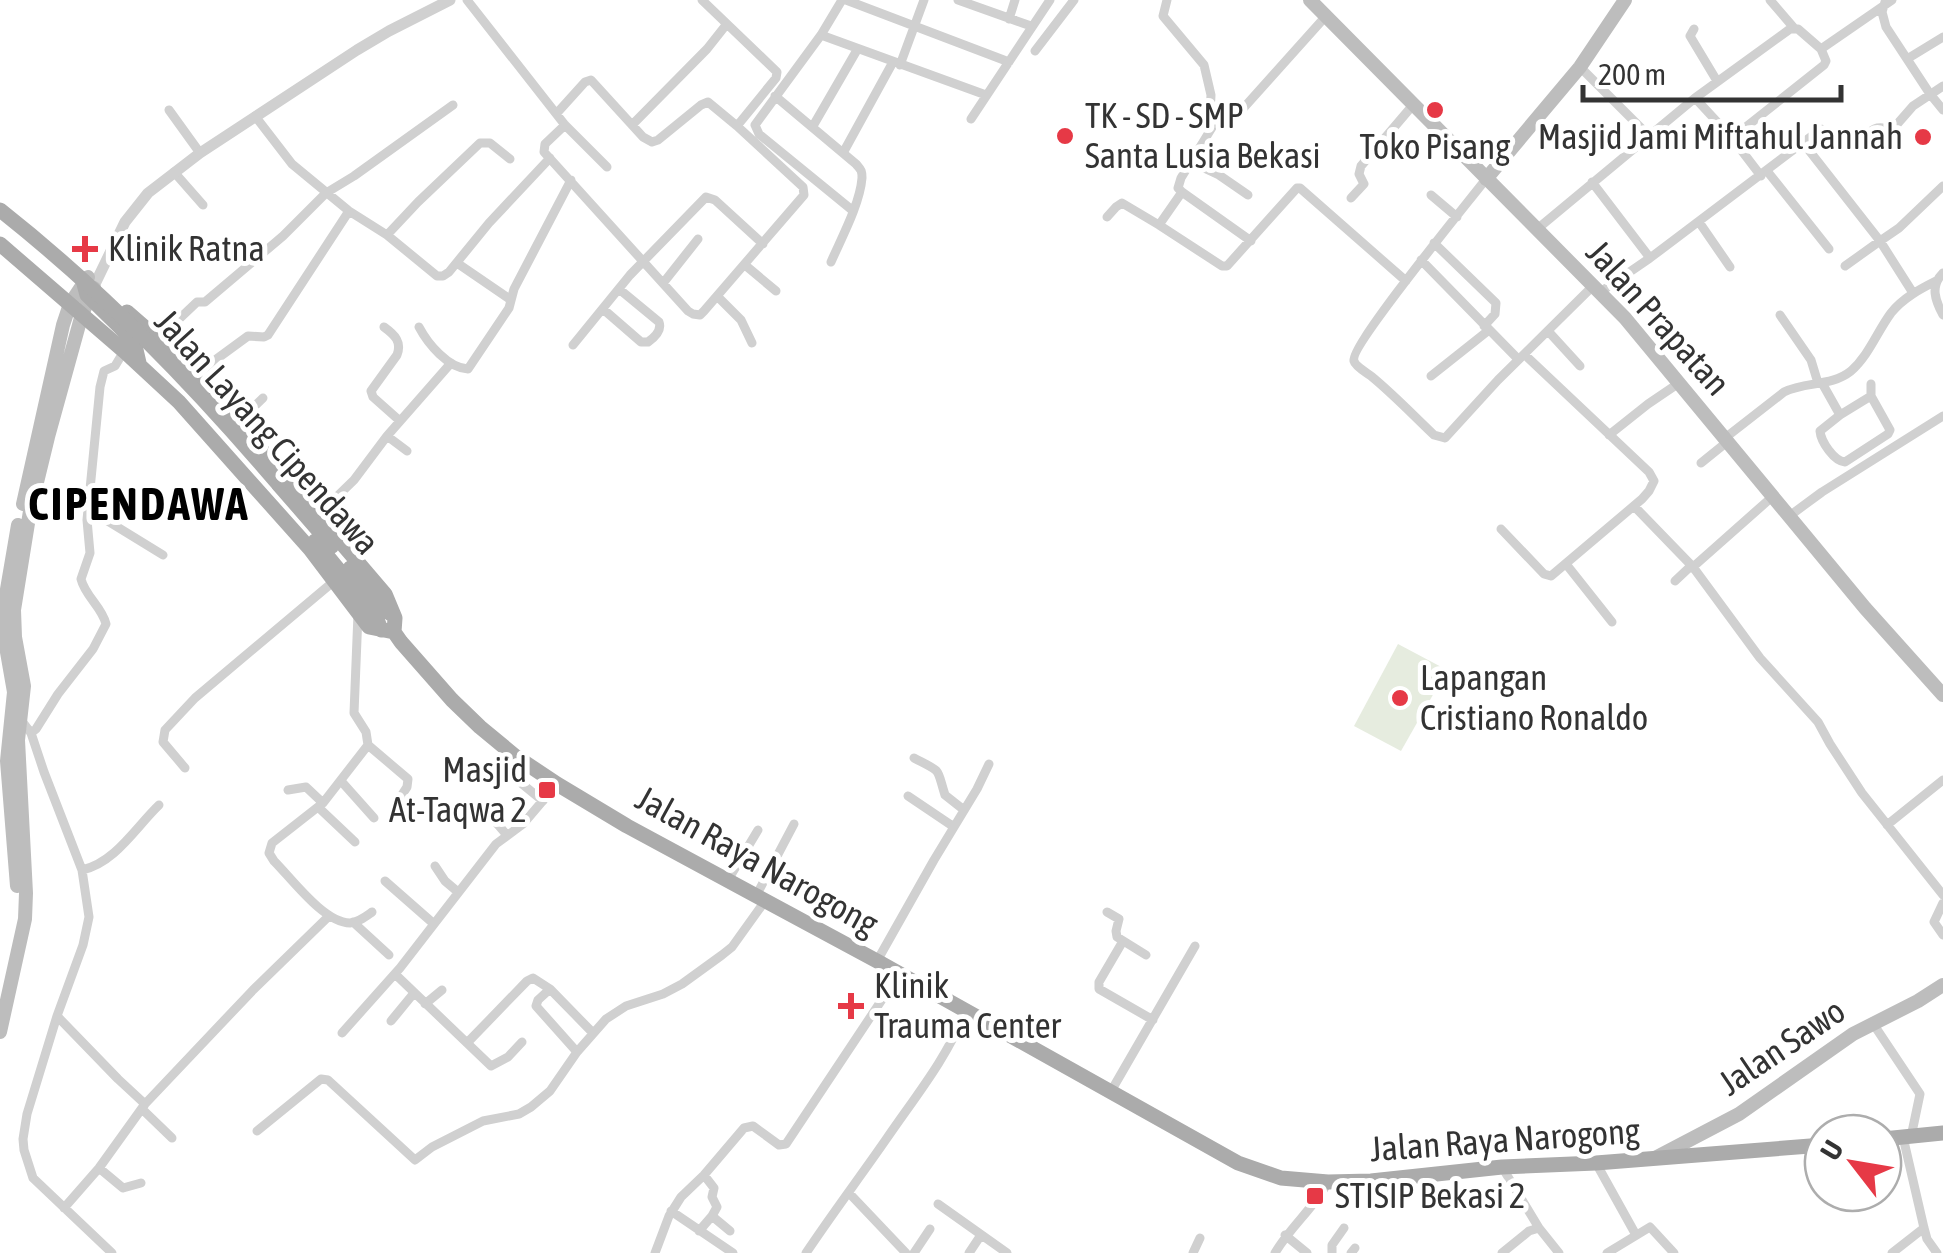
<svg xmlns="http://www.w3.org/2000/svg" width="1943" height="1253" viewBox="0 0 1943 1253" font-family="'Asap Condensed',sans-serif">
<rect width="100%" height="100%" fill="#fff"/>
<path fill="#e6ecdf" d="M1398 644 1447 670 1401 751 1354 726Z"/>
<g fill="none" stroke-linecap="round" stroke-linejoin="round">
<path stroke="#d0d0d0" stroke-width="9" d="M467 0 565 125 607 167
M702 0 777 72 776 78 737 126
M842 0 821 35 755 125 759 134 852 210
M846 0 1009 62
M958 0 1031 26
M1167 0 1163 16 1204 65 1211 95 1210 115 1216 121
M1770 0 1794 28
M1885 2 1882 12 1886 27 1930 94 1943 110
M1009 19 1015 0
M1694 29 1690 36 1717 81
M821 35 986 95
M1035 51 1074 0
M1907 59 1943 37
M900 65 924 0
M1580 67 1649 136
M775 96 856 164C861 170 862 170 862 178 860 204 841 239 831 262
M1695 98 1732 138 1761 176
M169 110 200 153
M557 113 585 82 591 80 643 137 652 142 658 140 701 105 708 102 737 126 803 187 804 195 704 311 700 315 693 314 688 311 544 152 545 144 565 125
M255 116 292 164 349 211 387 235 437 276H443L449 272 489 223 550 158
M971 119 1050 0
M1216 121 1226 124 1231 122 1326 16
M632 125 707 49 726 25
M813 126 857 50
M1732 138 1824 65 1826 61 1821 49
M1804 144 1880 241 1899 228 1943 186
M1856 147C1870 133 1871 123 1892 130L1913 106 1943 86
M843 153 893 62
M1191 162 1219 175 1248 195
M1767 171 1829 249
M174 172 203 205
M1486 179C1470 200 1349 347 1354 361 1355 366 1367 373 1371 376 1393 394 1413 415 1434 435L1445 438 1498 380 1592 287
M1592 182 1650 258
M1182 192 1251 241
M1431 195 1457 217
M1351 198 1364 184 1359 174 1361 166 1413 105
M1107 217 1116 207 1122 203 1159 225 1182 192 1178 188 1181 178 1216 121
M1699 222 1730 267
M1159 225 1222 266H1227L1297 188H1300L1406 281
M1536 230 1695 98 1790 29H1798L1821 49 1892 0
M387 235 418 202 480 143H490L510 159
M1434 243 1496 303 1495 314 1484 326
M1421 260 1518 359
M457 263 511 300
M745 265 776 291
M1845 266 1880 241 1913 293
M1943 273C1930 286 1935 300 1943 315
M664 282 698 239
M1599 293 1650 258 1821 129
M717 296 741 320 752 343
M603 309 641 342H648C655 337 662 330 659 322L619 289
M1780 315 1811 360 1818 383
M384 327C395 335 402 342 397 355L371 391 373 397 400 421
M419 327C428 344 448 368 468 369L509 308 514 289 571 180
M1548 331 1580 366
M158 339 197 302H205L283 236 326 193 354 176 453 105
M573 345 630 275 706 197 715 200 763 244
M1431 376 1489 330
M192 377 248 336 264 337 268 335 349 211
M1822 383 1840 415
M1871 396 1890 430 1888 434 1845 462C1834 461 1821 442 1820 431L1840 415 1871 396V384
M237 423 263 398
M1609 435 1648 404 1679 383
M387 436 407 451
M1725 438 1784 392C1806 381 1831 387 1851 371 1869 355 1877 332 1891 313 1903 298 1920 289 1936 281
M1701 463 1727 442
M1634 506 1693 567 1760 658 1818 722 1830 744 1862 793 1943 895
M88 509 163 555
M319 514 354 480 387 436 451 363
M1788 517 1822 492 1943 416
M1501 529 1544 574 1551 576 1642 499 1649 491 1654 481 1649 472 1524 354
M1566 564 1612 622
M1693 567 1772 497
M1675 581 1692 565
M358 614 354 713 366 732 368 745 408 779 407 787 398 801
M21 720 31 733 44 772 82 870 89 917 83 945 57 1016 27 1114 23 1139 24 1150 33 1178 112 1253
M31 733 36 729 58 694 93 649 106 624C102 607 85 596 81 579L90 553 87 520 100 387 104 371 115 366 124 351
M368 745 323 803 272 843 269 853 274 861C292 879 324 923 350 923 359 922 365 917 372 912
M914 758C943 773 936 767 945 795L964 810
M185 768 163 742 165 730 195 698 333 582
M510 774 543 801
M341 781 374 818
M288 790 306 787 323 803
M908 796 954 827
M318 807 355 842
M468 809C487 810 495 821 506 834
M1887 825 1943 780
M435 866 445 881 458 892
M82 870C115 863 136 827 159 805
M728 880 758 830
M385 881 434 924
M756 896 794 824
M1943 903 1934 922 1943 935
M1107 912 1119 919 1116 931 1117 937 1146 955
M353 922 389 955
M1123 941 1099 982V989L1153 1020
M877 961 934 860 977 789 989 764
M395 974 491 1066 508 1057 522 1042
M550 989 538 1000 536 1006 577 1052
M425 1004 442 990
M57 1016 118 1079 145 1104
M391 1021 414 993
M1872 1022 1920 1094 1911 1137
M342 1033 400 968 496 844 523 824 557 784
M467 1043 527 981 533 978 550 989 593 1033
M1110 1093 1195 946
M142 1109 172 1138
M257 1131 321 1079 328 1080 415 1160 432 1147 483 1121 519 1114 531 1107 550 1091 577 1052 606 1019 626 1006 663 994 682 984 722 955 732 947 765 901
M1903 1137 1924 1228 1927 1239 1937 1253
M1596 1163 1636 1235
M99 1168 123 1188 141 1183
M704 1175 714 1188 712 1197 717 1207 712 1216
M849 1193 906 1253
M938 1204 1007 1253
M64 1208 99 1168 145 1104 253 990 329 916
M671 1211 733 1253
M1539 1228 1559 1253
M699 1231 712 1216 730 1231
M1285 1235 1307 1253
M655 1253 669 1216 681 1197 704 1175 744 1128 753 1126 779 1145 786 1144 899 974
M806 1253C832 1214 860 1177 887 1138 915 1097 947 1058 965 1012
M914 1253 930 1229
M969 1253 981 1235
M1193 1253 1200 1238
M1275 1253C1290 1227 1314 1208 1328 1182
M1332 1253V1245L1344 1228
M1351 1253 1355 1248
M1502 1253 1529 1231 1539 1228 1502 1167
M1607 1253 1650 1227 1674 1253
M1892 1253 1924 1228"/>
<path stroke="#d0d0d0" stroke-width="11" d="M95 284 125 222 148 193 200 153 357 50 389 31 450 0"/>
<path stroke="#bdbdbd" stroke-width="14" d="M1310 0 1625 318 1865 608 1943 695
M1486 179 1580 67 1625 0
M23 504 63 325 70 304 88 277
M17 886 7 761 14 692 4 635V607L18 525
M0 1032 25 919 26 893 18 740 24 686 15 637 14 610 30 511 48 437 82 314 94 288
M1657 1157 1739 1114 1853 1034 1918 1001 1943 985"/>
<path stroke="#ababab" stroke-width="15" d="M0 244 124 351 179 402 310 549 369 627 394 632
M84 284 87 295 134 341 139 363
M127 312 158 339 261 449 385 594 395 618 394 632 401 642 452 700 480 727 515 756 557 784 627 826 877 961 1238 1163 1281 1178 1328 1182 1371 1181 1502 1167 1596 1163 1823 1145
M279 485 332 546
M315 541 375 614 381 630
M350 568 377 602 391 614
M1883 1139 1943 1133"/>
<path stroke="#ababab" stroke-width="15" d="M0 210C104 292 193 384 279 485"/>
</g>
<g fill="#e63946" stroke="#fff" stroke-width="4">
<circle cx="1435" cy="110" r="10"/>
<circle cx="1065" cy="136" r="10"/>
<circle cx="1923" cy="137" r="10"/>
<path d="M80 234h10v10h10v10h-10v10h-10v-10h-10v-10h10z"/>
<circle cx="1400" cy="698" r="10"/>
<rect x="537" y="780" width="20" height="20" rx="5"/>
<path d="M846 991h10v10h10v10h-10v10h-10v-10h-10v-10h10z"/>
<rect x="1305" y="1186" width="20" height="20" rx="5"/>
</g>
<g text-anchor="middle" stroke-width="10" stroke-linejoin="round" paint-order="stroke">
<g font-size="35" fill="#333" stroke="#fff" text-anchor="start">
<text x="1085" y="128">TK - SD - SMP<tspan x="1085" dy="40">Santa Lusia Bekasi</tspan></text>
<text x="1903" y="149" text-anchor="end">Masjid Jami Miftahul Jannah</text>
<text x="1435" y="159" text-anchor="middle">Toko Pisang</text>
<text x="108" y="261">Klinik Ratna</text>
<text x="1420" y="690">Lapangan<tspan x="1420" dy="40">Cristiano Ronaldo</tspan></text>
<text x="527" y="782" text-anchor="end">Masjid<tspan x="527" dy="40">At-Taqwa 2</tspan></text>
<text x="874" y="998">Klinik<tspan x="874" dy="40">Trauma Center</tspan></text>
<text x="1335" y="1208">STISIP Bekasi 2</text>
</g>
<g font-size="35" fill="#333" stroke="#fff">
<text transform="translate(1658 318) rotate(48)" y="12">Jalan Prapatan</text>
<text transform="translate(267 432) rotate(48)" y="12">Jalan Layang Cipendawa</text>
<text transform="translate(757 861) rotate(29)" y="12">Jalan Raya Narogong</text>
<text transform="translate(1782 1047) rotate(-34)" y="12">Jalan Sawo</text>
<text transform="translate(1505 1140) rotate(-4)" y="12">Jalan Raya Narogong</text>
</g>
<g font-size="45" font-weight="bold" letter-spacing="2.5" fill="#000" stroke="#fff">
<text x="139" y="520">CIPENDAWA</text>
</g>
</g>
<g transform="translate(1853 1163) rotate(301)"><circle r="48" fill="#ffffff" stroke="#adadad" stroke-width="2.5"/>
<path d="M0-8L18 38L0 25L-18 38Z" fill="#e63946"/>
<text y="-15" font-size="28" font-weight="bold" text-anchor="middle" fill="#333333">U</text>
</g>
<path d="M1583 85v15h258v-15" fill="none" stroke="#333333" stroke-width="5"/>
<text x="1598" y="85" font-size="30" fill="#333333" stroke="#ffffff" stroke-width="8" paint-order="stroke">200 m</text>
</svg>
